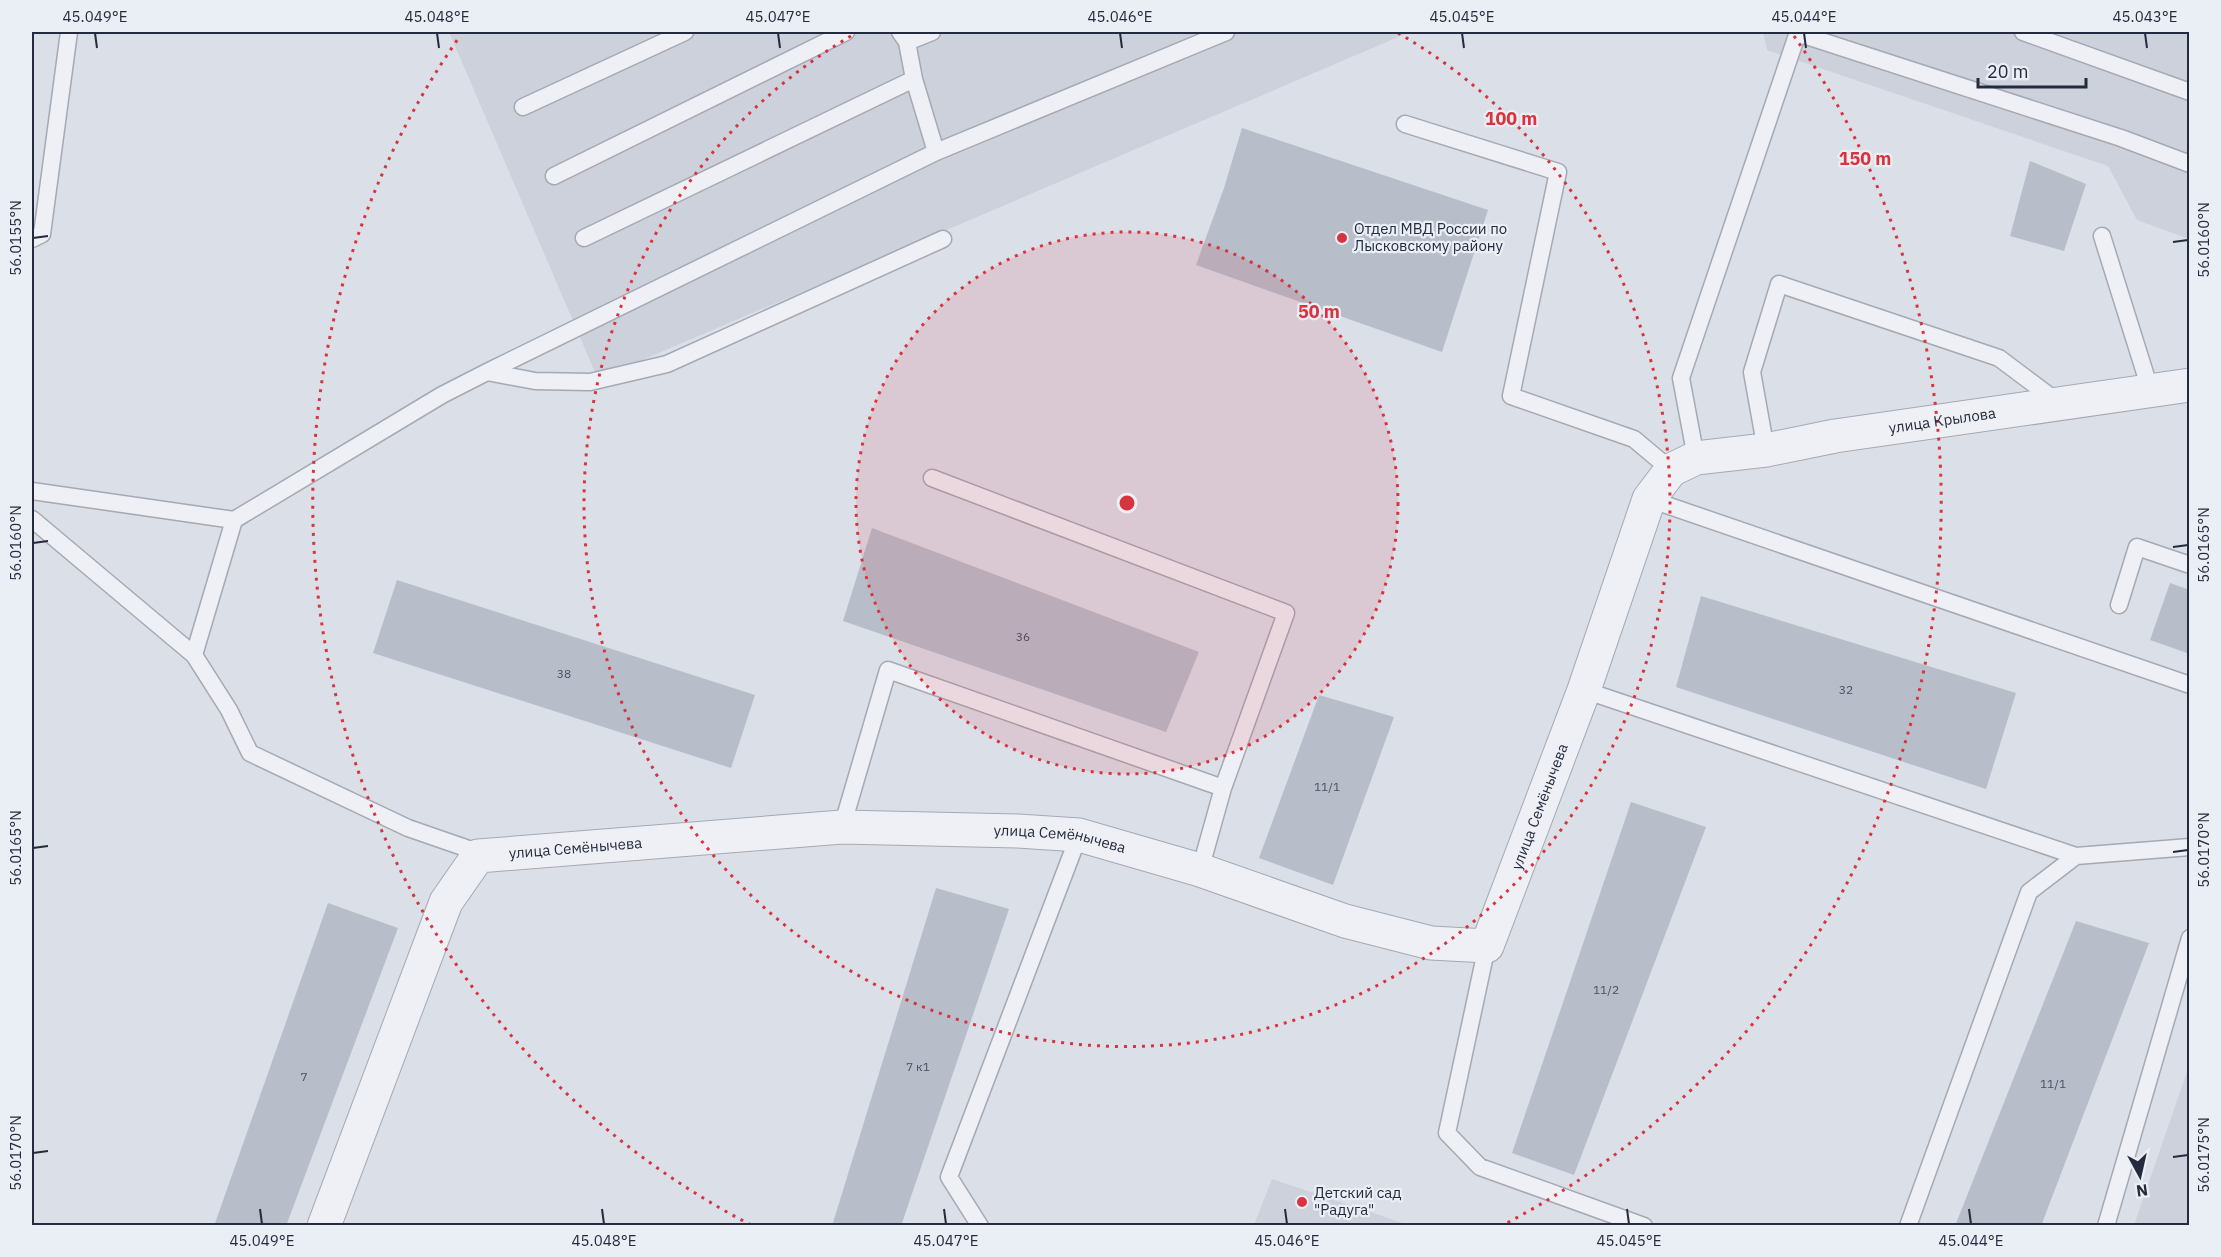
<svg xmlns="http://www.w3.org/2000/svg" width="2221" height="1257" viewBox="0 0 2221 1257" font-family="'IBM Plex Sans',sans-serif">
<rect width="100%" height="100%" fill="#dbdfe7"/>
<path fill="#cdd1dc" d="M449 32H1410L598 379Z
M1763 32H2189V239L2137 220 2108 166 1767 50Z
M2189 1066V1225H2134Z
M1272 1179 1409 1225H1254Z"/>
<path fill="#b8bdca" d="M1242 128 1488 210 1442 352 1196 265 1224 188Z
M2030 161 2086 184 2064 251 2010 236Z
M872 528 1199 652 1166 732 843 621Z
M397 580 755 695 731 768 373 653Z
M2170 583 2190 590V654L2150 640Z
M1701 596 2016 693 1986 789 1676 687Z
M1319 695 1394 717 1333 885 1259 858Z
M1631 802 1706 827 1574 1175 1512 1153Z
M936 888 1009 909 901 1226H832Z
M328 903 398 928 286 1226H214Z
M2076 921 2149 943 2041 1226H1955Z"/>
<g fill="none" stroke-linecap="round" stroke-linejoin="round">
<g stroke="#a4a9b4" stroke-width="19">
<path id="service" d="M900 32 907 42 914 79 936 152
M2023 32 2190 92
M1797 33 2121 138 2190 164
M907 42 932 32
M523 107 685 32
M1405 124 1558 172 1511 396 1634 439 1671 470
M554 176 846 32
M2102 236 2150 389
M584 238 914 79
M32 239 42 234 69 32
M487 372 535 381 590 382 667 364 943 239
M1766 450 1752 372 1779 284 1999 358 2059 403
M1696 458 1681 378 1798 32
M932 478 1286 613 1223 788 1200 870
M32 491 234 520 194 655
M1649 499 2190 685
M32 519 194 655 229 710 250 753 408 828 486 855
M234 520 442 395 487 372 936 152 1226 32
M2119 605 2137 547 2190 565
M1584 690 2076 856 2190 847
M842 827 888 670 1223 788
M1487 946 1447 1133 1480 1167 1644 1226
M980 1226 949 1177 1079 835
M1908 1226 2029 892 2076 856
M2106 1226 2190 938"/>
</g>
<g stroke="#a4a9b4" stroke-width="35">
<g id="minor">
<path id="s1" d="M324 1226 446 902 478 856 842 827 1018 831 1079 835 1200 870 1345 921 1431 943 1487 946 1584 690 1649 499 1671 470 1696 458 1766 450 1835 436 2190 385"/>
</g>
</g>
<use href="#service" stroke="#eef0f5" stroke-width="16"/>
<use href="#minor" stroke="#eef0f5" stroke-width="33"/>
</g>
<path fill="none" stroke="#242b3e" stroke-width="2" d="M95 33 97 48M437 33 439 48M778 33 780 48M1120 33 1122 48M1462 33 1464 48M1804 33 1806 48M2145 33 2147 48M33 238 48 236M2173 242 2188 240M33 543 48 541M2173 547 2188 545M33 848 48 846M2173 852 2188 850M33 1153 48 1151M2173 1157 2188 1155M260 1209 262 1224M602 1209 604 1224M944 1209 946 1224M1285 1209 1287 1224M1627 1209 1629 1224M1969 1209 1971 1224"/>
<circle cx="1127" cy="503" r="271" fill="#d8343e" fill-opacity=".12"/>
<g fill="none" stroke="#d8343e" stroke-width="3" stroke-dasharray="3 6">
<circle cx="1127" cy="503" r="271"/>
<path d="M1398 33A543 543 0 1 1 856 33"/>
<path d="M751 1225A814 814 0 0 1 460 36M1794 36A814 814 0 0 1 1503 1225"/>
</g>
<g fill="#d8343e" stroke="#eaeef5" stroke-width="2">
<circle cx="1342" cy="238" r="6"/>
<circle cx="1302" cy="1202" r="6"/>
</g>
<g text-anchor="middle" stroke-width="4.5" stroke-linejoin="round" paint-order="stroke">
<g font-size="12" fill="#495061">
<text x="1023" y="641">36</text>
<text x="564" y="678">38</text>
<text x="1846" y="694">32</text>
<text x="1327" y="791">11/1</text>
<text x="1606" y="994">11/2</text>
<text x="918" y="1071">7 к1</text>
<text x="304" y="1081">7</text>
<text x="2053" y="1088">11/1</text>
</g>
<g font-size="15" fill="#242b3e" stroke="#eaeef5" text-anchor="start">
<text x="1354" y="234">Отдел МВД России по<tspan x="1354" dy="17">Лысковскому району</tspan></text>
<text x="1314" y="1198">Детский сад<tspan x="1314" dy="17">"Радуга"</tspan></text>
</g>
<g font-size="15" fill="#242b3e" stroke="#eaeef5">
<text dy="5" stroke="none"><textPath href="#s1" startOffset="2218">улица Крылова</textPath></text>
<text dy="5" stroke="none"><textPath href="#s1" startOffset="1578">улица Семёнычева</textPath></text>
<text dy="5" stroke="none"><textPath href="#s1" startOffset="986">улица Семёнычева</textPath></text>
<text dy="5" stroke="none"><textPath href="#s1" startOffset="500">улица Семёнычева</textPath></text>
</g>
</g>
<circle cx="1127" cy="503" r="9" fill="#d8343e" stroke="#eaeef5" stroke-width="3"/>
<g font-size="18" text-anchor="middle" font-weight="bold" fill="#d8343e" stroke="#eaeef5" stroke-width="4.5" stroke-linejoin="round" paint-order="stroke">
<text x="1511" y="125">100 m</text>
<text x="1865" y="165">150 m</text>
<text x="1319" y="318">50 m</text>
</g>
<rect width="2221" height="1257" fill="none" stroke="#eaeef5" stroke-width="66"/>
<g transform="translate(2140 1176) rotate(172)" stroke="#eaeef5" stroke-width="4.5" paint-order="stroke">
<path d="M0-4.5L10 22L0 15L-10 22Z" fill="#242b3e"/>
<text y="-9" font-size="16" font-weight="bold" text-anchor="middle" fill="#242b3e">N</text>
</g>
<path d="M1978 78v9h108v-9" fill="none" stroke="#242b3e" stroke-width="3"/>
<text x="1987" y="78" font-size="18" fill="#242b3e" stroke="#eaeef5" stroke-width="4.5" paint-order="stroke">20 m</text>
<rect x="33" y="33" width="2155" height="1191" fill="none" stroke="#242b3e" stroke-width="2"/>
<g font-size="15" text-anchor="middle" fill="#242b3e">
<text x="95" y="22">45.049°E</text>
<text x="437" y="22">45.048°E</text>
<text x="778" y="22">45.047°E</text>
<text x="1120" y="22">45.046°E</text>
<text x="1462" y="22">45.045°E</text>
<text x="1804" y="22">45.044°E</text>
<text x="2145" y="22">45.043°E</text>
<text transform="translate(16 238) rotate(-90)" y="5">56.0155°N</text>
<text transform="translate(2204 240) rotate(-90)" y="5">56.0160°N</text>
<text transform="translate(16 543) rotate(-90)" y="5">56.0160°N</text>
<text transform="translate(2204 545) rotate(-90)" y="5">56.0165°N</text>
<text transform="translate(16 848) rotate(-90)" y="5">56.0165°N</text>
<text transform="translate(2204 850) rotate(-90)" y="5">56.0170°N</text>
<text transform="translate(16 1153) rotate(-90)" y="5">56.0170°N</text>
<text transform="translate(2204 1155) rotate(-90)" y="5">56.0175°N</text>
<text x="262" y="1246">45.049°E</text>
<text x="604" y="1246">45.048°E</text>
<text x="946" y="1246">45.047°E</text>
<text x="1287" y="1246">45.046°E</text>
<text x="1629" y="1246">45.045°E</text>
<text x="1971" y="1246">45.044°E</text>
</g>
</svg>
